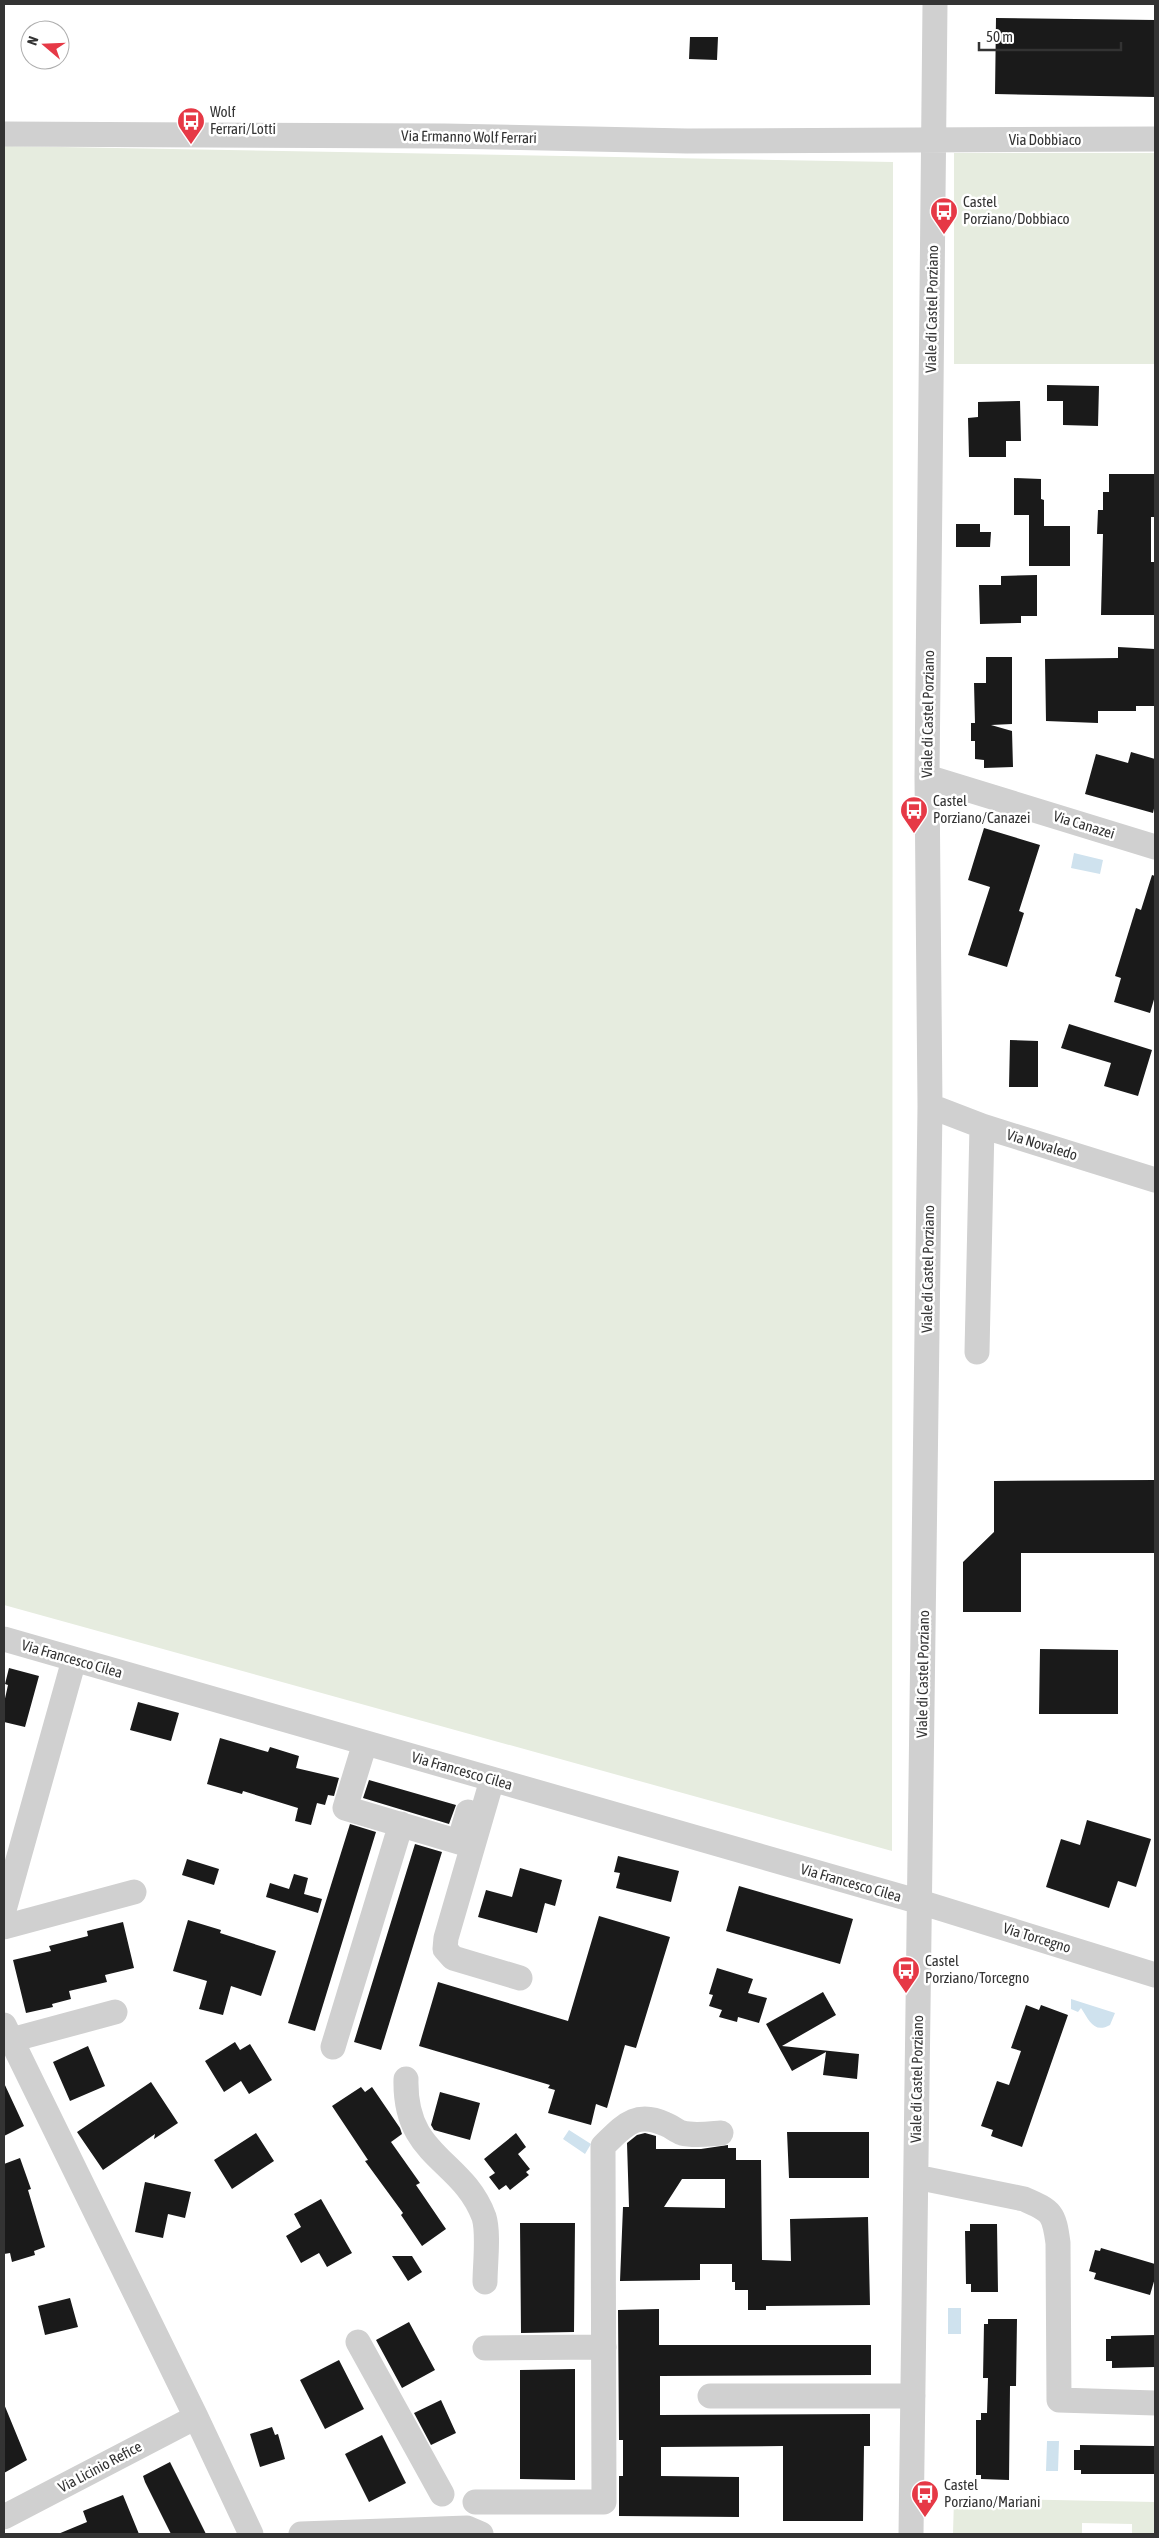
<svg xmlns="http://www.w3.org/2000/svg" width="1159" height="2538" viewBox="0 0 1159 2538" font-family="'Asap Condensed',sans-serif">
<rect width="100%" height="100%" fill="#fff"/>
<path fill="#e6ecdf" d="M4 146 893 162 892 1851 4 1605Z
M954 153H1155V364H954Z
M954 2498 1155 2502V2534H1132V2524L1082 2523V2534H953Z"/>
<path fill="#cfe2ee" d="M1074 853 1103 860 1100 874 1071 868Z
M1071 1999 1115 2013 1110 2025C1094 2034 1089 2020 1081 2008L1078 2012 1071 2009Z
M569 2130 591 2144 585 2154 563 2139Z
M948 2308H961V2334H948Z
M1047 2441H1059L1058 2471H1046Z"/>
<path fill="#1a1a1a" fill-rule="evenodd" d="M996 18 1155 20V97L995 94Z
M690 37H718L717 60 689 59Z
M1047 385 1099 386 1098 426 1063 425V401H1047Z
M1020 401 1021 441H1006V457H969L968 418 978 417V402Z
M1109 474H1155V517H1151V562H1155V615H1101L1103 534H1097L1098 510H1103V492H1109Z
M1014 478 1041 479V499L1044 500V526H1070V566H1029V515H1014Z
M956 524H980V532H991L990 547H956Z
M1037 575V616H1021V623L980 624 979 585H1001V576Z
M1118 647 1155 649V706H1136V711H1098V723L1046 721 1045 659 1118 658Z
M986 657H1012V724L991 725 1012 731 1013 767 984 768V760L975 759V741H971V723H975L974 683H986Z
M1131 752 1155 759V804L1153 813 1085 794 1096 754 1128 763Z
M984 828 1040 845 1019 911 1024 913 1007 967 968 955 990 887 968 880Z
M1152 875 1155 876V996L1150 1013 1114 1002 1121 978 1115 976 1136 908 1141 910Z
M1069 1024 1152 1050 1138 1096 1104 1086 1111 1063 1061 1048Z
M1010 1040 1038 1041V1087H1009Z
M1155 1480V1553H1021V1612H963V1562L994 1532V1481Z
M1040 1649 1118 1650V1714H1039Z
M9 1668 39 1676 25 1727 4 1722V1703L8 1685 5 1684Z
M138 1702 179 1713 171 1741 130 1730Z
M220 1738 268 1752 270 1747 299 1756 296 1768 339 1778 334 1796 328 1795 325 1805 317 1803 311 1825 295 1821 298 1808 243 1791 242 1794 207 1784Z
M369 1780 456 1805 449 1824 363 1798Z
M1087 1820 1151 1839 1136 1887 1118 1881 1109 1908 1046 1887 1061 1839 1080 1845Z
M350 1824 376 1832 315 2031 288 2023Z
M415 1844 442 1852 381 2050 354 2042Z
M618 1856 679 1871 671 1902 616 1888 620 1873 614 1872Z
M187 1859 219 1869 214 1885 182 1875Z
M520 1868 562 1880 555 1906 545 1903 537 1933 478 1917 486 1890 512 1897Z
M294 1874 308 1878 304 1894 322 1899 318 1913 266 1897 270 1883 289 1889Z
M739 1886 853 1919 840 1964 726 1931Z
M599 1916 670 1937 636 2048 625 2045 607 2108 596 2104 591 2125 548 2113 555 2090 548 2088 550 2085 419 2046 438 1982 568 2021Z
M188 1920 221 1930 220 1933 276 1951 261 1996 231 1986 223 2015 199 2009 207 1981 173 1971Z
M123 1922 134 1968 105 1975 107 1982 69 1991 71 1999 52 2004 53 2007 26 2013 13 1960 51 1951 49 1946 88 1936 87 1931Z
M717 1968 753 1979 748 1993 767 1998 759 2023 738 2017 737 2022 719 2017 722 2010 709 2006 713 1995 709 1994Z
M823 1992 836 2015 782 2046 859 2054 857 2079 823 2075 826 2052 792 2071 766 2024Z
M1026 2005 1039 2010 1041 2005 1068 2015 1022 2147 991 2136 993 2130 981 2126 997 2081 1009 2085 1021 2051 1011 2048Z
M235 2042 240 2050 250 2044 272 2080 249 2094 241 2081 224 2092 205 2061Z
M88 2046 105 2086 70 2101 53 2062Z
M151 2082 178 2123 154 2139 155 2134 103 2170 77 2132Z
M4 2083 24 2126 4 2136Z
M361 2087 365 2092 372 2087 400 2128 402 2134 391 2142 420 2183 416 2185 446 2229 422 2246 401 2215 403 2213 365 2161 368 2160 332 2106Z
M440 2092 480 2103 470 2140 434 2130 431 2125Z
M787 2132H869V2178H789Z
M256 2133 274 2161 232 2189 214 2160Z
M516 2133 526 2147 518 2154 530 2169 526 2172 529 2175 510 2190 506 2185 499 2190 489 2177 495 2173 484 2159Z
M645 2133 656 2136V2149H701L728 2145V2148H736V2160H761L762 2260 791 2261 790 2219 868 2217 870 2305 766 2306V2310H748V2290H735V2282H732V2264H700V2280L620 2281 623 2207H629L627 2143 637 2135ZM682 2179H725V2208L664 2207Z
M20 2158 31 2189 28 2190 45 2247 34 2251 35 2255 12 2262 10 2253 4 2254V2164Z
M145 2182 191 2192 185 2218 168 2214 163 2238 135 2232Z
M321 2199 352 2253 327 2267 319 2253 301 2263 286 2236 301 2227 294 2214Z
M520 2223H575L574 2332 521 2333Z
M970 2224H997L998 2292H971V2284H966L965 2231H970Z
M1101 2248 1155 2264V2278L1150 2295 1094 2279 1096 2273 1089 2271 1095 2250 1100 2251Z
M392 2256H412L422 2272 408 2281Z
M70 2298 78 2327 45 2335 38 2306Z
M659 2309V2345H871V2375L660 2376V2415L870 2414V2446H864L863 2521H783V2446L661 2447V2476L739 2477V2517L619 2516V2476H623V2440H619L618 2310Z
M988 2319H1017L1016 2386H1010L1009 2480 981 2479V2475H976V2420H981V2413H987L988 2378H983L984 2324H988Z
M409 2322 435 2370 402 2388 376 2340Z
M1155 2335V2367L1112 2368V2361H1106V2339H1111V2336Z
M339 2360 364 2409 325 2429 300 2380Z
M575 2369V2480L520 2479V2370Z
M441 2400 456 2433 431 2445 414 2413Z
M4 2404 27 2460 4 2473Z
M272 2427 275 2435 278 2434 285 2459 260 2467 250 2434Z
M382 2435 406 2483 369 2502 345 2454Z
M1080 2445 1155 2446V2474H1081V2470H1074V2450H1080Z
M170 2462 206 2534H171L145 2482 143 2476Z
M123 2495 139 2534H58L87 2522 83 2511Z"/>
<g fill="none" stroke-linecap="round" stroke-linejoin="round">
<path stroke="#d0d0d0" stroke-width="25" d="M4 134 445 136 687 141 1155 139
M927 777 1155 847
M930 1106 982 1126 1155 1180
M977 1352 982 1126
M4 1639 920 1902 1155 1975
M365 1743 345 1808 459 1842 468 1812
M492 1780 446 1938 445 1949 453 1958 520 1978
M4 1910 74 1660
M4 1927 134 1892
M4 2025 196 2417 251 2534
M11 2040 115 2012
M333 2047 401 1824
M406 2079C404 2158 462 2158 484 2217 489 2233 485 2265 485 2282
M916 2177 1024 2199C1052 2211 1054 2213 1058 2243L1059 2400 1155 2403
M358 2342 442 2494
M485 2348 604 2347
M710 2396H913
M475 2502H604L603 2146C623 2127 635 2110 665 2124 671 2126 676 2131 682 2133 694 2136 708 2134 721 2133
M4 2517 196 2417
M301 2534 467 2528 481 2534
M911 2534 930 1106 927 777 935 4"/>
</g>
<defs>
<g id="bus-pin" transform="scale(1.4375)"><path d="M0 17L-7.5 6A9.5 9.5 0 1 1 7.5 6Z" fill="#e63946" stroke="#fff"/><path d="M-5-6H5V4H4V6H2V4H-2V6H-4V4H-5ZM-3.5-4V0h7V-4ZM-3.5 1.2v1.5H-2V1.2ZM2 1.2v1.5H3.5V1.2Z" fill="#fff"/></g>
</defs>
<g fill-rule="evenodd">
<use href="#bus-pin" x="191" y="121"/>
<use href="#bus-pin" x="944" y="211"/>
<use href="#bus-pin" x="914" y="810"/>
<use href="#bus-pin" x="906" y="1970"/>
<use href="#bus-pin" x="925" y="2494"/>
</g>
<g text-anchor="middle" stroke-width="5" stroke-linejoin="round" paint-order="stroke">
<g font-size="15" fill="#333" stroke="#fff" text-anchor="start">
<text x="210" y="117">Wolf<tspan x="210" dy="17">Ferrari/Lotti</tspan></text>
<text x="963" y="207">Castel<tspan x="963" dy="17">Porziano/Dobbiaco</tspan></text>
<text x="933" y="806">Castel<tspan x="933" dy="17">Porziano/Canazei</tspan></text>
<text x="925" y="1966">Castel<tspan x="925" dy="17">Porziano/Torcegno</tspan></text>
<text x="944" y="2490">Castel<tspan x="944" dy="17">Porziano/Mariani</tspan></text>
</g>
<g font-size="15" fill="#333" stroke="#fff">
<text transform="translate(469 137) rotate(1)" y="5">Via Ermanno Wolf Ferrari</text>
<text x="1045" y="145">Via Dobbiaco</text>
<text transform="translate(932 309) rotate(-89)" y="5">Viale di Castel Porziano</text>
<text transform="translate(928 714) rotate(-89)" y="5">Viale di Castel Porziano</text>
<text transform="translate(1084 825) rotate(17)" y="5">Via Canazei</text>
<text transform="translate(1042 1145) rotate(17)" y="5">Via Novaledo</text>
<text transform="translate(928 1269) rotate(-89)" y="5">Viale di Castel Porziano</text>
<text transform="translate(72 1659) rotate(16)" y="5">Via Francesco Cilea</text>
<text transform="translate(923 1674) rotate(-89)" y="5">Viale di Castel Porziano</text>
<text transform="translate(462 1771) rotate(16)" y="5">Via Francesco Cilea</text>
<text transform="translate(851 1883) rotate(16)" y="5">Via Francesco Cilea</text>
<text transform="translate(1037 1938) rotate(17)" y="5">Via Torcegno</text>
<text transform="translate(917 2079) rotate(-89)" y="5">Viale di Castel Porziano</text>
<text transform="translate(100 2467) rotate(-28)" y="5">Via Licinio Refice</text>
</g>
</g>
<rect width="1159" height="2538" fill="none" stroke="#333333" stroke-width="10"/>
<g transform="translate(45 45) rotate(289)"><circle r="24" fill="#ffffff" stroke="#adadad"/>
<path d="M0-4L9 19L0 12L-9 19Z" fill="#e63946"/>
<text y="-8" font-size="14" font-weight="bold" text-anchor="middle" fill="#333333">N</text>
</g>
<path d="M979 42v8h142v-8" fill="none" stroke="#333333" stroke-width="2.5"/>
<text x="986" y="42" font-size="15" fill="#333333" stroke="#ffffff" stroke-width="4" paint-order="stroke">50 m</text>
</svg>
